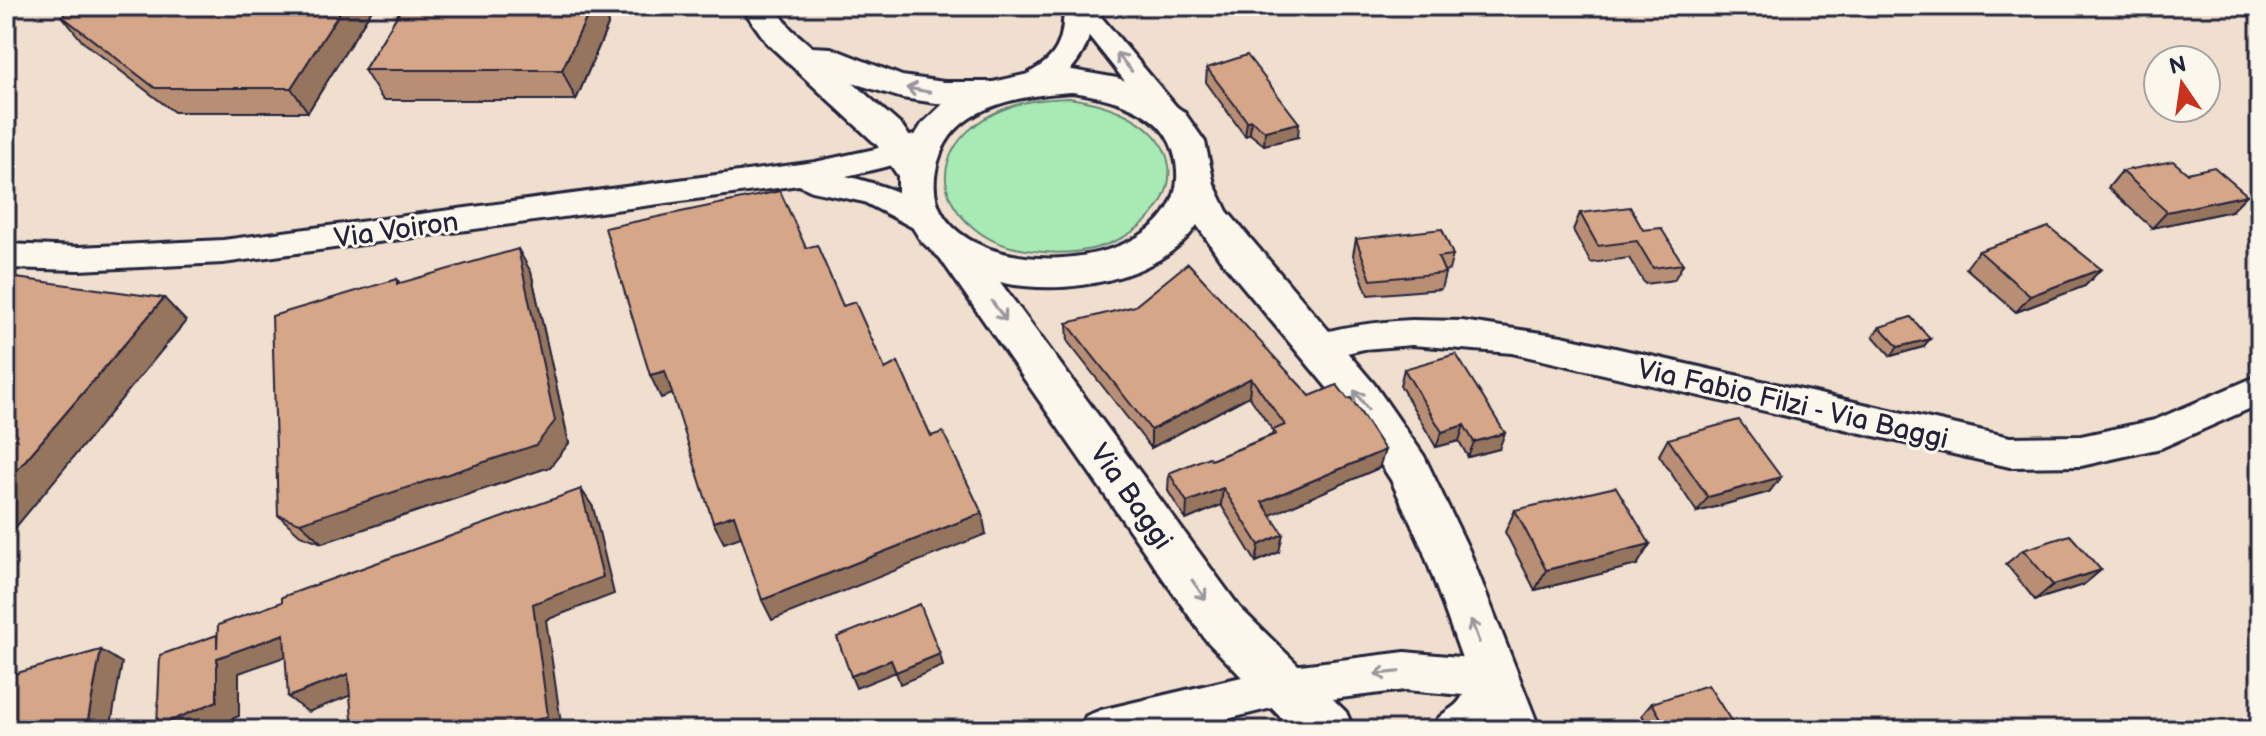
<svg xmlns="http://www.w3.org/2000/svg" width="2266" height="736" viewBox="0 0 2266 736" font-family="'Balsamiq Sans',sans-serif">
<rect width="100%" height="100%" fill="#f0dfce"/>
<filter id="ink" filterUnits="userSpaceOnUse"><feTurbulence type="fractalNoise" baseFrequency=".0125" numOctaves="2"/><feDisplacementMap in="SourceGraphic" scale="16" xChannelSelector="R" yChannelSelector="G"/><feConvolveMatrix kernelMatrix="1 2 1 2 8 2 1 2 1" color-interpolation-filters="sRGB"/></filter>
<g filter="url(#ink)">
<path fill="#a8eab3" stroke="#658677" stroke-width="2" d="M1069 98C1235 123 1173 263 1043 252 1018 250 994 245 975 229 922 187 947 131 1004 109 1025 100 1047 99 1069 98Z"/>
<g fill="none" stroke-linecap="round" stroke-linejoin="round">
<g stroke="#22223b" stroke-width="6">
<path id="minor" d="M1064 6H1092L1180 111 1184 118 1180 125 1170 127 1160 125 1089 36C1083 63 1052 97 1023 89L1019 83C1024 75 1031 72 1039 67 1062 51 1063 33 1064 6Z
M927 130 937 133 942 140C930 159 869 171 846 176 875 183 931 199 946 226L942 234 931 237 864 202 812 191 799 185 223 263 79 270 6 268V244L79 247 223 240 815 162 875 149Z
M1412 320 1462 321 1562 336 2010 437 2081 436 2155 420 2260 375V404L2161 448 2081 466 2010 467 1512 353 1412 345 1364 349 1317 360 1305 356 1300 347 1305 338C1340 326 1375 322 1412 320Z
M1405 652 1492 660 1506 665 1512 679 1489 730H1431C1440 709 1455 712 1463 695L1405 690 1284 705 1183 730H1080L1086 716 1101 710 1284 667Z"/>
</g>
<g stroke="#22223b" stroke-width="6">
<path id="major" d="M741 6H774L791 29 812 47 831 48 902 76 944 82H993L1033 73 1072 70 1117 78 1154 91 1184 112 1205 142 1214 184 1227 211 1374 384 1424 456 1469 550 1540 730H1488L1423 550 1391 480 1344 408 1220 259 1197 225C1159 281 1062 297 1000 282L1240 608 1346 712 1354 730H1293L1206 640 940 258 921 241 903 212 898 192V176L877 145 767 43ZM853 83 902 98 943 104 922 124 912 140 903 127ZM1072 92C1108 97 1160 109 1173 150 1218 291 885 297 941 153 960 103 1027 95 1072 92Z"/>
</g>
<use href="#minor" fill="#fbf7ec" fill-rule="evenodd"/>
<use href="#major" fill="#fbf7ec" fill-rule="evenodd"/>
</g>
<path fill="#b88f75" stroke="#22223b" stroke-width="2" d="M374 6 308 112H174L82 41 62 16Z
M403 6H605L608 25 576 100H383L364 70Z
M1207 68 1298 137 1264 145 1250 134 1245 136 1206 82Z
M2122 171 2231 211 2152 228 2108 188Z
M1580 213 1643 230 1683 264 1674 280 1645 284 1629 258 1591 263 1573 230Z
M1356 239 1453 255 1449 270 1444 271 1445 273 1441 289 1368 295 1353 255Z
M1979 251 2101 269 2085 286 2016 312 1966 268Z
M531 272 569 443 550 467 322 543 300 535 278 515 397 279 400 283Z
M1067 323 1310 396 1379 468 1270 515 1279 552 1256 562 1221 505 1186 520 1168 491 1169 473 1211 460 1272 435 1273 431 1249 396 1151 448 1068 342Z
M1880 327 1923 347 1891 356 1873 336Z
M1404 369 1499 449 1468 457 1459 441 1436 447 1400 385Z
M1668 439 1781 477 1769 492 1697 512 1659 455Z
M1515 510 1650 544 1637 565 1535 590 1505 532Z
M2023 550 2101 570 2083 585 2035 600 2006 564Z
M1652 703 1737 730H1650L1642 715Z"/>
<path fill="#96745f" stroke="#22223b" stroke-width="2" d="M344 6H374L308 112 291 88Z
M592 6H605L608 25 576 100 562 70Z
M1251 120 1250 134 1245 136 1247 121Z
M1299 123 1298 137 1264 145 1265 131Z
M2247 195 2231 211 2152 228 2167 212Z
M518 249 531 272 569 443 550 467 322 543 300 523Z
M2101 269 2085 286 2016 312 2030 296Z
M164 298 186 321 6 539V483Z
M1930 339 1923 347 1891 356 1898 347Z
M665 371 676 393 661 398 650 375Z
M1251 378 1249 396 1151 448V430Z
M1464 425 1459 441 1436 447 1442 432Z
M1505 433 1499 449 1468 457 1474 442Z
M1385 450 1379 468 1259 520 1262 502Z
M1781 477 1769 492 1697 512 1708 497Z
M1223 488 1221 505 1186 520 1187 502Z
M581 489 593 507 614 594 546 620 562 730H509L533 604Z
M982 513 986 534 772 620 762 600Z
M734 515 744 536 724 543 713 522Z
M1283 534 1279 552 1256 562 1259 545Z
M1650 544 1637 565 1535 590 1546 570Z
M2101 570 2083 585 2035 600 2053 585Z
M284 634 304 650 239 673V716L206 730H162L157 727 217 658Z
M101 650 122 663 110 730H86Z
M940 654 943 666 900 684 896 672Z
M891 660 896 672 856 688 851 676Z
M348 674 367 689 308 712 288 697Z"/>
<path fill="#d6a688" stroke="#22223b" stroke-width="2" d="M71 6H344L291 88H155L62 16Z
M403 6H592L562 70H364Z
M1247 55 1299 123 1265 131 1251 120 1247 121 1207 68Z
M2173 161 2187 173 2214 167 2247 195 2167 212 2122 171Z
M780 191 806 248 817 245 843 306 855 302 885 369 898 362 931 436 943 432 982 513 762 600 734 515 713 522 665 371 650 375 605 228Z
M1630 207 1643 230 1661 228 1683 264 1653 268 1637 241 1598 246 1580 213Z
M2049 227 2101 269 2030 296 1979 251Z
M1442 229 1453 255 1438 257 1445 273 1371 280 1356 239Z
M518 249 555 421 536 445 300 523 278 515 272 316 397 279V284Z
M1188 263 1310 396 1337 385 1348 399 1351 398 1385 450 1262 502 1283 534 1259 545 1223 488 1187 502 1169 473 1209 457 1211 460 1276 434 1273 430 1285 425 1251 378 1151 430 1067 323 1135 306Z
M16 278 164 298 6 483V288Z
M1911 317 1930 339 1898 347 1880 327Z
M1456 354 1505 433 1474 442 1464 425 1442 432 1404 369Z
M1739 420 1781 477 1708 497 1668 439Z
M1616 487 1650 544 1546 570 1515 510Z
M581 489 603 577 533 604 548 716 509 730H353L348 674 288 697 284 634 217 658V701L157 727 160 655 217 635V648L218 625 282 602V597Z
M2070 535 2101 570 2053 585 2023 550Z
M920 604 940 654 896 672 891 660 851 676 837 637Z
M101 650 86 730H6V676Z
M1708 685 1737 730H1668L1652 703Z"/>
<defs><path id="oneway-shaft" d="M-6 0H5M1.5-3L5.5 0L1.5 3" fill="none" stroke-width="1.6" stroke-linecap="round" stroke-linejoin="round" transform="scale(2)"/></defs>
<g stroke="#99979c">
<use href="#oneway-shaft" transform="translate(1124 62) rotate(-130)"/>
<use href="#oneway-shaft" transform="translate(918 90) rotate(-169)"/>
<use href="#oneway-shaft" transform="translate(999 311) rotate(54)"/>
<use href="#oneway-shaft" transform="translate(1361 400) rotate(-126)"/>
<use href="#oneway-shaft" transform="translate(1199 590) rotate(55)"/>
<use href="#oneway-shaft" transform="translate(1475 631) rotate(-110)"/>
<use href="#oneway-shaft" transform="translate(1387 673) rotate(174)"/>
</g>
</g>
<g text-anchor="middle" stroke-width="6" stroke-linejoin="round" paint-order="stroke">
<g font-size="28" fill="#22223b" stroke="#fbf7ec">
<text transform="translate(396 229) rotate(-8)" y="10">Via Voiron</text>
<text transform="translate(1793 403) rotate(13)" y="10">Via Fabio Filzi - Via Baggi</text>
<text transform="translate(1132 496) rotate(55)" y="10">Via Baggi</text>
</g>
</g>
<rect width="2266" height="736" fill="none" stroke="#fbf7ec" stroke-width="32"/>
<rect x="16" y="16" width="2234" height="704" fill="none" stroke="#22223b" stroke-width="3" filter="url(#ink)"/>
<g transform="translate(2182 84) rotate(347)"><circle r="38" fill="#fbf7ec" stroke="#a4a2a5" stroke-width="2"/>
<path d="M0-6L14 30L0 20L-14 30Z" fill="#c8321e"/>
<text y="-12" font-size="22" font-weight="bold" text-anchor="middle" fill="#22223b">N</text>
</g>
</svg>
